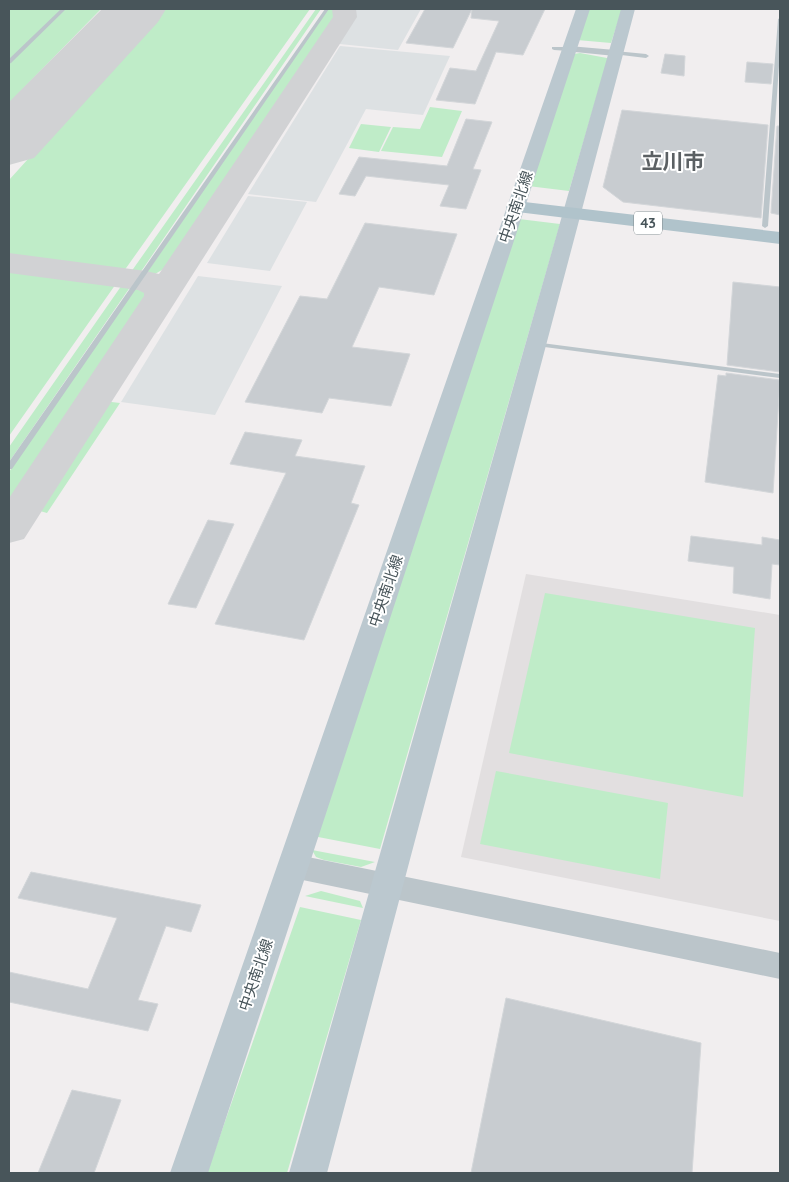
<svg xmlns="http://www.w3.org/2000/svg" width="789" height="1182" viewBox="0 0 789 1182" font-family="Quicksand,'Noto Sans JP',sans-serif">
<rect width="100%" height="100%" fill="#f1eeef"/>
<path fill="#e2dfe0" d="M526 574 780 615V921L461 857Z"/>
<path fill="#dde1e3" d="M351 9H421L398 50 330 43 352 10Z
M340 46 450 56 423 115 366 109 316 202 248 194Z
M248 196 307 202 270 271 207 263Z
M198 276 282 286 215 415 121 402Z"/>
<path fill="#bfecc8" d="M9 9H101L9 103Z
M164 9H310L124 271 9 256V180Z
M316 9H321L140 273 131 272Z
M327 9H336V14L167 267 155 274H146Z
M588 9H622L611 43 577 40Z
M580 53 607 58V61L569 191 528 186 574 54Z
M430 107 462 111 442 157 381 151 393 127 420 129Z
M361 124 391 127 379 152 349 148Z
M519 219 560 224 380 849 313 836Z
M9 267 118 281 9 436Z
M124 282 133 283 9 462V447Z
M138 284 149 287 151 290 150 294 9 507V472Z
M103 401 120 403 47 513 40 511 33 504Z
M545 593 755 628 743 797 509 753Z
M496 771 668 803 660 879 480 844Z
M312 850 375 862 361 867 324 860 316 857Z
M321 891 360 901 363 908 305 896Z
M300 907 361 920 287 1173H207Z"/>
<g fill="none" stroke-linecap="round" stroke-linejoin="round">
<path fill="#d1d2d4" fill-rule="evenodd" d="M332 9H356L357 17 24 539 9 543V498L144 296V293L138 290 9 273V253L146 271 159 274 333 17Z"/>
<path fill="#d1d2d4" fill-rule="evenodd" d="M102 9H166L158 22 34 158 9 165V102Z"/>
</g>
<path fill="#c8ccd0" stroke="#d3d6d9" d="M425 9H545L523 55 496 52 475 104 436 100 450 68 476 71 499 21 471 18 472 9 453 48 406 43Z
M665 54 685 56 684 76 661 73Z
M747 62 773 64 771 84 745 82Z
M622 110 768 125 761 218 623 202 603 187Z
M466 119 492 122 473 169 481 170 466 209 440 206 449 185 366 176 355 196 339 194 359 157 447 166Z
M777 126H780V215L771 213Z
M365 223 457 234 434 295 379 287 352 347 410 354 391 406 329 398 322 413 245 402 300 296 327 299Z
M733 282 780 287V372L727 365Z
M726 373 780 380 773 493 705 482 718 375 726 376Z
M245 432 302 440 295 456 365 466 351 503 359 505 304 640 215 624 286 473 230 464Z
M208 520 234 524 196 608 168 604Z
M691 536 762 545V537L780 540V565L772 564 770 599 733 593 734 567 688 561Z
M31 872 201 905 191 932 166 926 138 1000 158 1004 148 1031 9 1002V972L88 989 117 918 18 898Z
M506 998 701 1043 692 1173H471Z
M72 1090 121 1100 94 1173H38Z"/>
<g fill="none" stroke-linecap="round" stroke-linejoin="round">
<path fill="#bbc5ca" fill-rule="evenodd" d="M61 9H66L11 63 9 64V59Z
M325 9H329L12 469H9V462Z
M780 18V51L768 226 765 228 762 226 778 19Z
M552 47H569L572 49 569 51 554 50 552 49Z
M615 51 646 54 649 56 646 58 613 54 612 53Z
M534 342 780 374V378L537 346H534Z"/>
<path fill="#bbc5ca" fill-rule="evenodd" d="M569 46 615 50 621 53 615 56 565 51 563 49 565 47Z"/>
<path fill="#bbc5ca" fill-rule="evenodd" d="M293 854 780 953V979L293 878 283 874 279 866 283 858Z"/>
<path fill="#bbc8cf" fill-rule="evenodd" d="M576 9H590L208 1173H170Z
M621 9H635L327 1173H289Z"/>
<path fill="#b0c3cb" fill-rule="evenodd" d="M516 201 780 232V244L509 211 506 207 509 203Z"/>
</g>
<g text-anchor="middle" stroke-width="4" stroke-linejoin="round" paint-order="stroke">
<rect fill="#fff" stroke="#7f888c" stroke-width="1" x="634" y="211.5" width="28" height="23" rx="4"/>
<g font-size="14" font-weight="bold" fill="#48555a">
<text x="648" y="228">43</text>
</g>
<g font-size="15" fill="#48555a" stroke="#fff">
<text transform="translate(516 207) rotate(-71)" y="5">中央南北線</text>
<text transform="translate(386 591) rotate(-71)" y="5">中央南北線</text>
<text transform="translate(256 975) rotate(-71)" y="5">中央南北線</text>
</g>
<g font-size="21" font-weight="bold" fill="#5b6063" stroke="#fff">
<text x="673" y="169">立川市</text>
</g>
</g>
<rect width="789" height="1182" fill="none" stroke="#48555a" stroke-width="20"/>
</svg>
